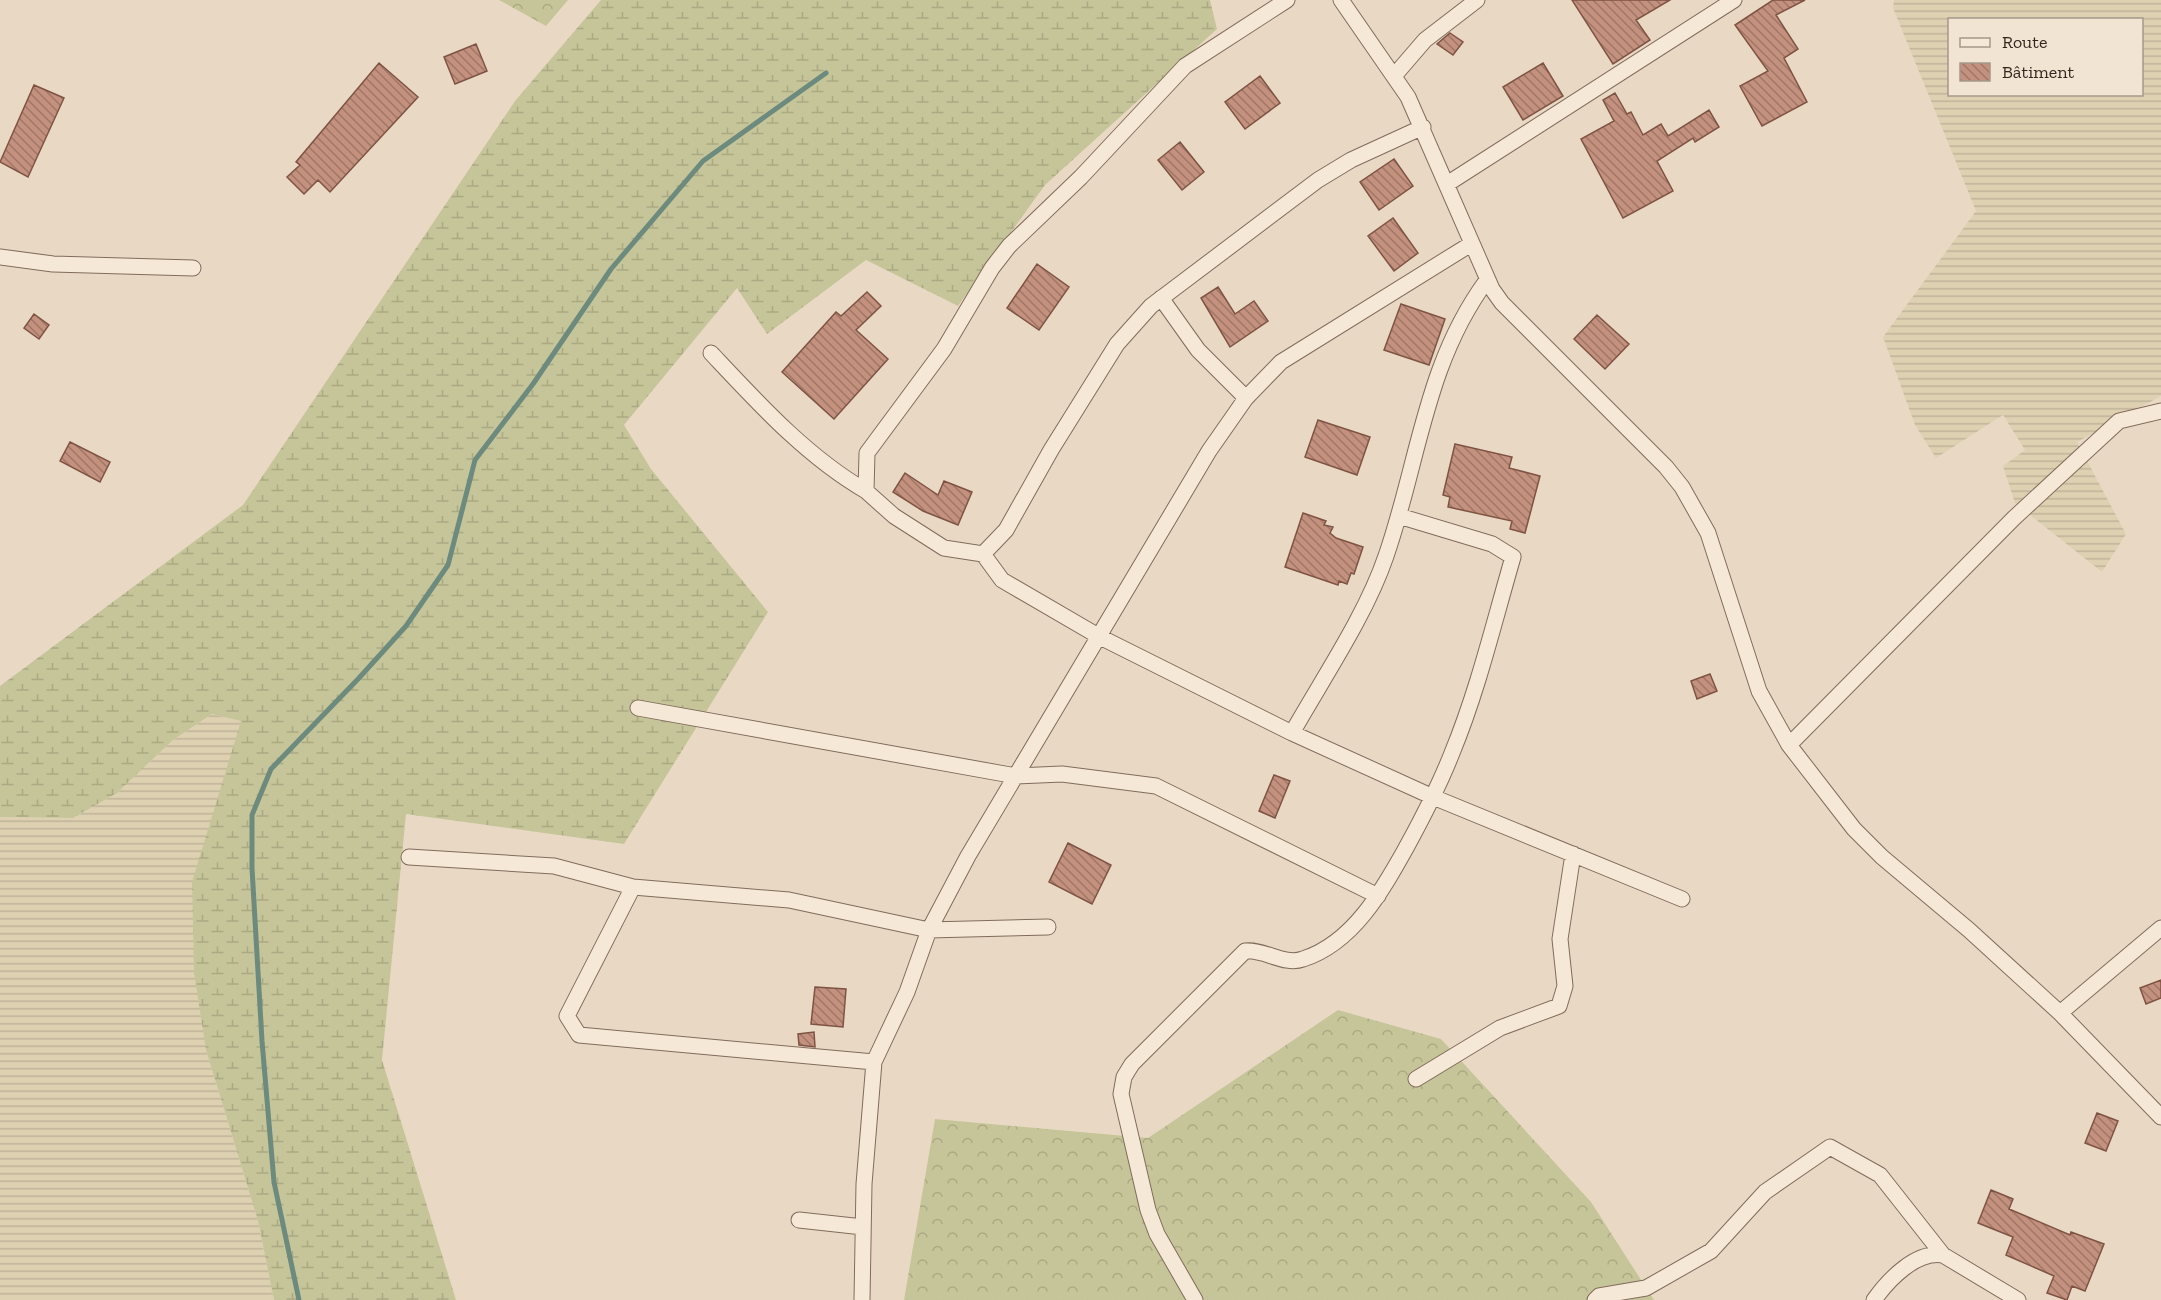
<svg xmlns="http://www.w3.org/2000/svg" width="2161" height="1300" viewBox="0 0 2161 1300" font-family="'Zilla Slab',serif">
<defs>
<pattern id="farmland-rules" width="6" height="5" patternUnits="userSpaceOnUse" patternTransform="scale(1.5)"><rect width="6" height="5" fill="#ded1b2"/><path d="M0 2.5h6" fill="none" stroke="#bfb399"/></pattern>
<pattern id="forest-crowns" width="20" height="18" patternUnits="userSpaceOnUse" patternTransform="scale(1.5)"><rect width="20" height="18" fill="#c6c599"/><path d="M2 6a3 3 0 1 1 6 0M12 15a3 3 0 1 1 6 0" fill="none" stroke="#aba983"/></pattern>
<pattern id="wetland-marsh" width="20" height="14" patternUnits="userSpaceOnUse" patternTransform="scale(1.5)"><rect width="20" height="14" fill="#c6c599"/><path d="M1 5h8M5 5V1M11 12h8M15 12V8" fill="none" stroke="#aba983"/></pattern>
<pattern id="building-back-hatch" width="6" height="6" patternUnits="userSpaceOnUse" patternTransform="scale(1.5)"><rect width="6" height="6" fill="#c4917e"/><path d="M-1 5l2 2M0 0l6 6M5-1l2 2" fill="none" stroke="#a07667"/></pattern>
</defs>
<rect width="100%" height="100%" fill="#e9d9c4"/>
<path fill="url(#farmland-rules)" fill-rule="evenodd" d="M1894 0H2161V396L2077 442 2126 534 2102 572 2015 503 2003 466 2025 450 2003 415 1936 458 1915 425 1883 337 1976 211 1893 8ZM1950 20H2142V94H1950Z
M212 714 242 721 215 808 206 1050 258 1221 274 1300H0V817L73 818 117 793 173 740Z"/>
<path fill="url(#forest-crowns)" d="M499 0H568L546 26Z
M1338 1010 1441 1039 1591 1202 1654 1300H904L935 1119 1148 1138Z"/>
<path fill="url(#wetland-marsh)" d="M601 0H1210L1217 29 1045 185 958 306 866 260 767 334 737 288 624 425 651 469 768 612 624 844 406 814 382 1060 456 1300H274L258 1221 206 1050 194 973 192 882 241 721 212 714 173 740 117 793 73 818 0 817V686L243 505 515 101Z"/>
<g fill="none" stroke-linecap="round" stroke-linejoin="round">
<path stroke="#6d8a7f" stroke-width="5" d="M299 1300 274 1182 262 1041 252 868V815L271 769 359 678 406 626 448 565 475 460 533 384 611 269 703 161 826 73"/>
</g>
<path fill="url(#building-back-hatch)" stroke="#7f5344" stroke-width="1.5" d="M1572 0H1670L1636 20 1650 40 1613 64Z
M1773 0H1805L1776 15 1798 49 1784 58 1807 102 1762 126 1740 86 1768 71 1735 25Z
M1450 33 1463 42 1453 55 1437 44Z
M476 44 487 71 455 84 444 57Z
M379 63 418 97 330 192 318 180 304 194 287 177 300 165 296 162Z
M1543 63 1563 96 1523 120 1503 87Z
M1260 76 1280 103 1245 129 1225 102Z
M34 85 64 98 28 177 0 162Z
M1615 93 1627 114 1631 112 1643 135 1661 124 1668 136 1709 110 1719 127 1695 142 1693 138 1657 161 1673 191 1623 218 1581 139 1614 121 1603 100Z
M1180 142 1204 172 1182 190 1158 160Z
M1394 159 1413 186 1379 210 1360 182Z
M1393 218 1418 253 1394 271 1368 236Z
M1037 264 1069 287 1039 330 1007 308Z
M1218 287 1235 314 1254 301 1268 321 1230 347 1201 298Z
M867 292 881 306 856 330 888 359 834 419 782 372 836 312 841 316Z
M1401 304 1445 319 1429 365 1384 350Z
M34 314 49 325 39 339 24 328Z
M1597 315 1629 344 1605 369 1574 339Z
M1318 420 1370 437 1357 475 1305 457Z
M70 442 110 462 100 482 60 461Z
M1455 444 1512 457 1509 468 1540 476 1525 533 1510 529 1512 521 1448 507 1450 497 1443 495Z
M905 473 938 495 944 481 972 492 958 525 923 511 893 492Z
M1303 513 1326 521 1324 525 1333 527 1330 533 1336 538 1363 547 1354 574 1351 573 1347 584 1339 581 1338 585 1285 567Z
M1710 674 1717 691 1697 699 1691 681Z
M1274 775 1290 781 1275 818 1259 811Z
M1068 843 1111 865 1092 904 1049 882Z
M2161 980V998L2146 1004 2140 988Z
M815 987 846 989 843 1027 811 1024Z
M814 1032 815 1047 799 1045 798 1034Z
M2097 1113 2118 1121 2106 1151 2085 1143Z
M1991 1190 2013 1199 2009 1209 2070 1235 2071 1232 2104 1244 2085 1291 2072 1286 2067 1300 2047 1293 2054 1276 2006 1255 2013 1237 1978 1223Z"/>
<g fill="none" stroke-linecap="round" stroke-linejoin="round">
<g stroke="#826b5c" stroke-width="17">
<path id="street" d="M1341 0 1408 97 1492 289 1502 303 1666 467 1682 487 1708 533 1759 691 1789 745 1854 829 1882 857 1969 930 2060 1013 2161 1117
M1394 76 1425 40 1477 0
M1423 127 1351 160 1318 180 1151 306 1117 344 1051 450 1006 530 983 554 1002 580 1100 637 1292 733 1433 797 1682 899
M1447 184 1734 0
M0 257 53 264 193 268
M1161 298 1198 350 1246 398
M711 353C758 403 807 457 866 491
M983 554 944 548 894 516 866 491 867 453 944 349 992 268 1009 246 1081 177 1185 66 1287 0
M638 708 1016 776 1062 774 1156 786 1378 896
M1292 733C1323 678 1366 615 1386 556 1419 461 1425 364 1487 280
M1789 745 2014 518 2119 421 2161 411
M409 857 554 866 633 887
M2060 1013 2161 928
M874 1062 579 1035 567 1016 633 887 789 900 929 930 1048 927
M1416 1079 1500 1028 1559 1006 1565 986 1560 939 1573 854
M799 1220 863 1227
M862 1300 864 1184 874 1062 907 992 929 930 968 856 1209 451 1246 398 1281 362 1471 244
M1195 1300 1157 1234 1148 1210 1121 1094 1124 1077 1132 1064 1245 951C1265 949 1284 966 1303 959 1353 943 1382 891 1406 848 1423 817 1439 786 1452 753 1478 690 1494 622 1513 557L1492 544 1399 516
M1595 1300 1599 1296 1646 1288 1711 1251 1765 1192 1830 1147 1880 1175 1943 1255
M1874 1300C1889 1279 1916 1251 1943 1255L2018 1300"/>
</g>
<use href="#street" stroke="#f5e8d6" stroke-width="15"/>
</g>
<rect x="1948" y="18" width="195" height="78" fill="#f2e4d3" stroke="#a6988b" stroke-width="1.5"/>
<rect x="1960" y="38" width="30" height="9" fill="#f5e8d6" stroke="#a6988b" stroke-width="1.5"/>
<text x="2002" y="48" font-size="18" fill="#34261f">Route</text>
<rect x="1960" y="63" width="30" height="18" fill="url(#building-back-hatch)" stroke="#a6988b" stroke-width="1.5"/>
<text x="2002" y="78" font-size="18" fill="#34261f">Bâtiment</text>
</svg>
